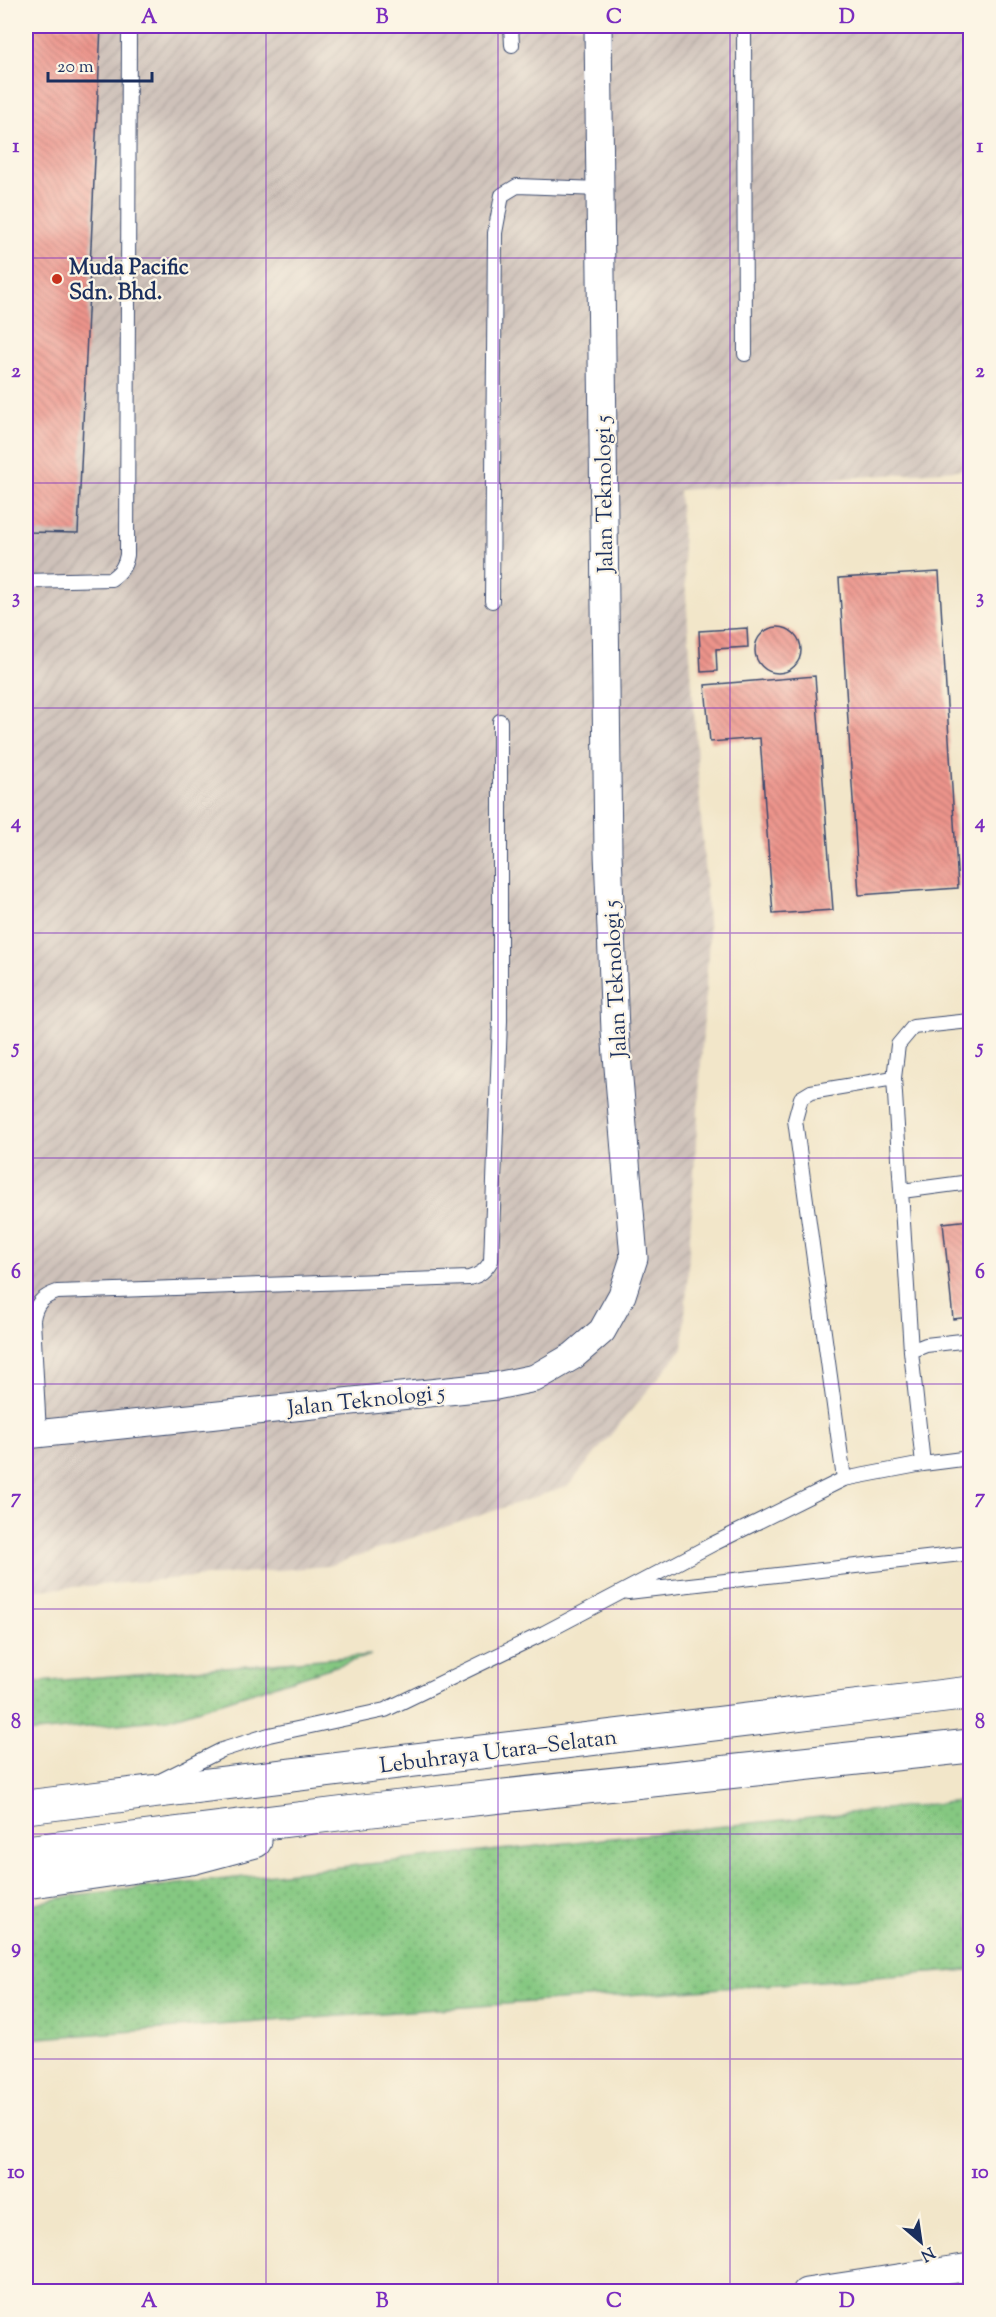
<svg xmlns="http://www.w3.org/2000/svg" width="996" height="2317" viewBox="0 0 996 2317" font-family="'Sorts Mill Goudy',serif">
<defs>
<pattern id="industrial-furrows" width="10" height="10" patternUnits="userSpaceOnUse" patternTransform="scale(1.5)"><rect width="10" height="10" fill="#cec1b9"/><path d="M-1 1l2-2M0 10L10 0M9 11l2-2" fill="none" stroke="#b0a6a1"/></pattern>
<pattern id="green-dots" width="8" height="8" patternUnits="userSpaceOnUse" patternTransform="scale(1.5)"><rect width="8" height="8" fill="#85c881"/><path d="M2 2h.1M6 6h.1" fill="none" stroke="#6ca36d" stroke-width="1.8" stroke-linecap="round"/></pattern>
<pattern id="building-back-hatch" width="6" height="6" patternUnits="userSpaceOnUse" patternTransform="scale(1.5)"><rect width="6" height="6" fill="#ed948b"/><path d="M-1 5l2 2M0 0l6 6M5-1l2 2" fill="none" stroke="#bf7975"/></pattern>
</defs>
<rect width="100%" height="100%" fill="#fcf5e5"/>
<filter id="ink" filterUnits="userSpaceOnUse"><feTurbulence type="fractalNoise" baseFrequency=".0167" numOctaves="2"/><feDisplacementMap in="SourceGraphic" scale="12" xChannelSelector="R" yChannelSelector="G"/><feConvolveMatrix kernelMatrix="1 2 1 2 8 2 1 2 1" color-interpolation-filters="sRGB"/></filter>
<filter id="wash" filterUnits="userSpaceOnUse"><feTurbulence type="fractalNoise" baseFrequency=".008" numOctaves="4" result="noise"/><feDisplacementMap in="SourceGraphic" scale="24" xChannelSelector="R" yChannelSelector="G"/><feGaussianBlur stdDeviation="1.35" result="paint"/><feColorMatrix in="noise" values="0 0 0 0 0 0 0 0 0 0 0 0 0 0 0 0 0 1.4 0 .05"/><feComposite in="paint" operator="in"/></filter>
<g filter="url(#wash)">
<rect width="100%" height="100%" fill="#f2e6c9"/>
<path fill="url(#industrial-furrows)" d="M26 26H970V469L679 490 709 937 683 1348 568 1486 328 1566 26 1591Z"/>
<path fill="url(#green-dots)" stroke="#507c70" stroke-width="1.5" d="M371 1655 168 1719 26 1733V1683Z
M970 1800V1970L26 2039V1905L76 1895Z"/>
<g id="blocks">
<path fill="url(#building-back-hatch)" d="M26 26H101L78 533 26 532Z
M939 572 958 888 859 895 839 578Z
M755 650a23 23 0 1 1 46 0a23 23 0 1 1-46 0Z
M747 628 748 647 716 649 717 671 701 672 699 631Z
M815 676 833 910 773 914 760 738 710 742 705 685Z
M970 1220V1317L953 1319 943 1223Z"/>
</g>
</g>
<g filter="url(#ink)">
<use href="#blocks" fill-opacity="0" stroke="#3b4a6e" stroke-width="1.5"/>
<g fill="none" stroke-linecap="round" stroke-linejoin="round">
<g stroke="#3b4a6e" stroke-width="16">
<path id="lane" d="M511 26 512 45
M744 26 745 354
M26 581 111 579C121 572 125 566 127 555L129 26
M492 601 495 233 502 195 517 186 600 189
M902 1191 970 1182
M911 1351 894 1078 898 1045 913 1027 970 1021
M39 1433 33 1320C35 1304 42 1297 57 1292L469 1278C480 1275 485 1271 491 1261L500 1021V721
M923 1464 911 1351 926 1345 970 1340
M844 1479 795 1120 801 1098 811 1092 894 1078
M628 1592 970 1553
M162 1780 222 1750 269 1735 385 1710 544 1633 713 1544 844 1479 923 1464 970 1458"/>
</g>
<g stroke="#3b4a6e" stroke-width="29">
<path id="street" d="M26 1435 496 1386 535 1378 573 1356 602 1331 622 1295 634 1258 615 1031 608 853 598 26
M806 2292 970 2267"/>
</g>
<g stroke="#3b4a6e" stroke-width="35">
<path id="highway" d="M26 1807 970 1693
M26 1852 363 1811 970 1746
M26 1882 191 1858 255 1841"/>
</g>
<use href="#lane" stroke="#fff" stroke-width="14"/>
<use href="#street" stroke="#fff" stroke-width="27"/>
<use href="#highway" stroke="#fff" stroke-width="33"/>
</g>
</g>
<path fill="none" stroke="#7b2cbf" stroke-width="1.5" stroke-opacity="0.55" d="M266 26V2292M498 26V2292M730 26V2292M26 258H970M26 483H970M26 708H970M26 933H970M26 1158H970M26 1384H970M26 1609H970M26 1834H970M26 2059H970"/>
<circle fill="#c8321e" stroke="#fcf5e5" stroke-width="2" cx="57" cy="279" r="6"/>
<g text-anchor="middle" stroke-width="4.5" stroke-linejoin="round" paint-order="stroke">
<g font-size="22" font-weight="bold" fill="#1b2f5e" stroke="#fcf5e5" text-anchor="start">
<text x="69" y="274">Muda Pacific<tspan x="69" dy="25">Sdn. Bhd.</tspan></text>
</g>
<g font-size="22" fill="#1b2f5e" stroke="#fcf5e5">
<text transform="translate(603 494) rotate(-91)" y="8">Jalan Teknologi 5</text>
<text transform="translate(614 979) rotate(-93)" y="8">Jalan Teknologi 5</text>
<text transform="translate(366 1399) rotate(-6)" y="8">Jalan Teknologi 5</text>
<text transform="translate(498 1750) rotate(-7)" y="8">Lebuhraya Utara–Selatan</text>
</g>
</g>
<rect width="996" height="2317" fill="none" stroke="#fcf5e5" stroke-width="66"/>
<g transform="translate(921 2242) rotate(151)" stroke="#fcf5e5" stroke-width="4.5" paint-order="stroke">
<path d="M0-4.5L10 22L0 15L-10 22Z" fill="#1b2f5e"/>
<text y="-9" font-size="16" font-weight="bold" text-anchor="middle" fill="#1b2f5e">N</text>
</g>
<path d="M48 72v9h104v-9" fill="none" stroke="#1b2f5e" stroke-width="3"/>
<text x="57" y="72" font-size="18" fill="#1b2f5e" stroke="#fcf5e5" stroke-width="4.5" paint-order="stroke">20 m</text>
<rect x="33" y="33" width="930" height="2251" fill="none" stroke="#7b2cbf" stroke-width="2"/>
<g font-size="20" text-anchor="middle" font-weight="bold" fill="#7b2cbf">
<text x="149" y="23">A</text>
<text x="382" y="23">B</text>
<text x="614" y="23">C</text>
<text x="847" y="23">D</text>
<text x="16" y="152">1</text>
<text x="980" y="152">1</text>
<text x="16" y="377">2</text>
<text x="980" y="377">2</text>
<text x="16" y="603">3</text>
<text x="980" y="603">3</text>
<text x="16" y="828">4</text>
<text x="980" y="828">4</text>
<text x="16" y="1053">5</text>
<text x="980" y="1053">5</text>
<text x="16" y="1278">6</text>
<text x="980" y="1278">6</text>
<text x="16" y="1503">7</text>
<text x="980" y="1503">7</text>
<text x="16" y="1728">8</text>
<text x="980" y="1728">8</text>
<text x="16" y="1953">9</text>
<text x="980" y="1953">9</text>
<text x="16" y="2178">10</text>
<text x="980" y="2178">10</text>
<text x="149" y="2307">A</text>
<text x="382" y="2307">B</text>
<text x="614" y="2307">C</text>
<text x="847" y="2307">D</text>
</g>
</svg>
